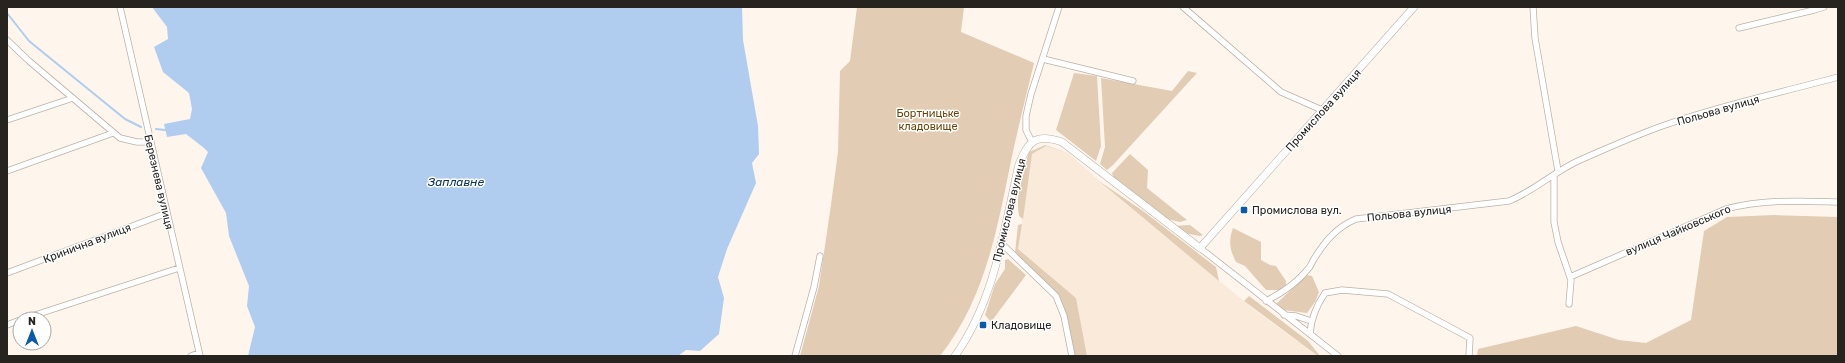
<svg xmlns="http://www.w3.org/2000/svg" width="1845" height="363" viewBox="0 0 1845 363" font-family="Rubik,sans-serif">
<rect width="100%" height="100%" fill="#fef6ed"/>
<path fill="#f9ead9" d="M1046 146 1068 153 1120 199 1256 311 1318 356H1087L1076 298 1018 249 1032 154Z"/>
<path fill="#e2ccb3" d="M857 7H964L961 32 1034 63C1026 96 1018 128 1011 161 997 230 985 299 940 356H800L819 286 830 212 838 152 840 71 850 61Z
M1188 71 1197 73 1113 165 1107 170 1100 164 1105 147 1101 78 1172 91Z
M1074 73 1097 76 1101 146 1096 161 1056 130Z
M1045 145 1068 153 1046 146 1032 154 1023 219 1019 216C1015 195 1023 173 1029 152Z
M1130 154 1148 170 1147 188 1187 220 1180 222 1167 219 1114 179 1112 173Z
M1099 181 1143 211 1216 267 1219 281Z
M1774 215 1838 217V356H1477L1478 349 1576 326 1619 340 1646 343 1691 320 1704 231 1727 217Z
M1022 224 1018 249 1076 298 1087 356H1074L1057 295 1015 253 1018 225Z
M1190 225 1203 235 1200 236 1189 234 1173 226Z
M1233 228 1261 242V260L1270 265 1276 266 1286 281V285L1280 290H1266L1245 266 1236 262C1230 250 1228 242 1233 228Z
M1008 259 1026 275 991 322 985 315 995 284 1005 269V260Z
M1307 275 1312 276 1319 292 1315 302 1307 313 1283 310 1276 304Z
M1249 296 1308 341 1320 356H1318L1244 301Z"/>
<path fill="#b0ccef" d="M152 7H742L743 40 758 126 759 154 752 163 756 183 727 249 718 277 724 298 719 334 700 351 686 350 678 356H248L255 327 247 306 249 286 229 236 226 213 201 168 208 152 204 148 186 134 167 137 164 124 190 119 192 109 189 93 163 72 154 47 168 39 167 27Z"/>
<g fill="none" stroke-linecap="round" stroke-linejoin="round">
<path stroke="#b0ccef" stroke-width="2" d="M7 13 29 41 125 119 141 127
M156 129 165 130"/>
<g stroke="#bbb1a7" stroke-width="7">
<path id="minor" d="M120 7 200 356
M1183 7 1281 92 1322 110
M1533 7 1535 38 1558 171
M1814 10 1824 7
M1739 28 1814 10 1815 7
M7 40 29 61 120 138 137 142H150
M1043 59 1133 81
M7 120 73 98
M1032 142 1026 130V116L1031 94 1059 7
M7 171 113 133
M1554 175V222L1558 242 1571 280 1569 304
M1001 243 1056 296 1064 316 1072 356
M1200 248 1338 356
M7 273 167 213
M1570 277 1726 209C1763 199 1800 201 1838 202
M1266 301C1282 293 1297 283 1308 269 1311 266 1312 262 1314 259 1325 241 1337 227 1356 219L1509 201C1534 191 1555 171 1580 160 1608 148 1636 135 1665 125 1721 105 1780 93 1838 77
M1284 315 1296 316 1311 321
M23 319 179 268
M7 325 20 320
M1310 334C1311 319 1316 306 1325 293L1342 290 1388 294 1470 338 1469 356
M191 356 199 353
M795 356 814 287 820 256"/>
</g>
<g stroke="#bbb1a7" stroke-width="8">
<path id="tertiary" d="M955 356C995 300 1004 229 1019 164 1029 141 1035 133 1062 142L1200 248 1414 7"/>
</g>
<use href="#minor" stroke="#fff" stroke-width="5.5"/>
<use href="#tertiary" stroke="#fff" stroke-width="7"/>
</g>
<g fill="#0c5baa" stroke="#fff" stroke-width="1.5">
<rect x="1240" y="206" width="8" height="8" rx="2"/>
<rect x="979" y="321" width="8" height="8" rx="2"/>
</g>
<g text-anchor="middle" stroke-width="3" stroke-linejoin="round" paint-order="stroke">
<g font-size="11" fill="#27231f" stroke="#fff">
<text transform="translate(1323 110) rotate(-48)" y="4">Промислова вулиця</text>
<text transform="translate(1718 110) rotate(-16)" y="4">Польова вулиця</text>
<text transform="translate(159 182) rotate(77)" y="4">Березнева вулиця</text>
<text transform="translate(1009 210) rotate(-76)" y="4">Промислова вулиця</text>
<text transform="translate(1409 213) rotate(-6)" y="4">Польова вулиця</text>
<text transform="translate(1678 230) rotate(-23)" y="4">вулиця Чайковського</text>
<text transform="translate(87 243) rotate(-21)" y="4">Кринична вулиця</text>
</g>
<g font-size="11" fill="#6e450a" stroke="#fff">
<text x="928" y="117">Бортницьке<tspan x="928" dy="13">кладовище</tspan></text>
</g>
<g font-size="11" fill="#27231f" stroke="#fff" text-anchor="start">
<text x="1252" y="214">Промислова вул.</text>
<text x="991" y="329">Кладовище</text>
</g>
<g font-size="12" font-style="italic" fill="#0d3460" stroke="#fff">
<text x="456" y="186">Заплавне</text>
</g>
</g>
<rect width="1845" height="363" fill="none" stroke="#27231f" stroke-width="16"/>
<g transform="translate(32 331)"><circle r="19" fill="#ffffff" stroke="#a9a7a5"/>
<path d="M0-3L7 15L0 10L-7 15Z" fill="#0c5baa"/>
<text y="-6" font-size="11" font-weight="bold" text-anchor="middle" fill="#27231f">N</text>
</g>
</svg>
